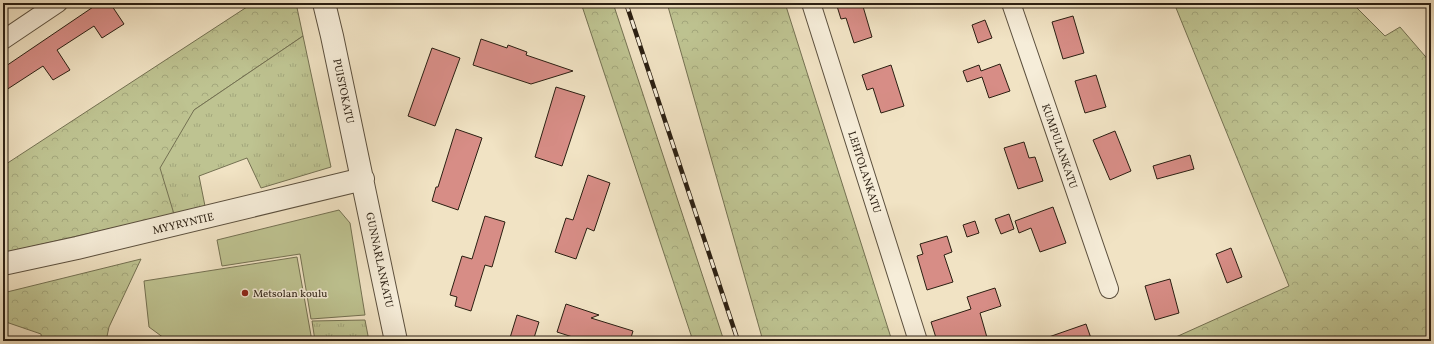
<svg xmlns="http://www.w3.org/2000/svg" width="1434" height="344" viewBox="0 0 1434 344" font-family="Vollkorn,serif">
<defs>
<pattern id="forest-crowns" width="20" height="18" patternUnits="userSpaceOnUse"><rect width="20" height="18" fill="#bec391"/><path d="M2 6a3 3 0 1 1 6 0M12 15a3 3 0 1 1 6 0" fill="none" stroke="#a3a77c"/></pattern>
<pattern id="park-tufts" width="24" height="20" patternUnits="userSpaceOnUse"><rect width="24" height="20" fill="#bec391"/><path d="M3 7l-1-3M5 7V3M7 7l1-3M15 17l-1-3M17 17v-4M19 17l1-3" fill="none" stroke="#a3a77c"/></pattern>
</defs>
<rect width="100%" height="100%" fill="#f1e3c4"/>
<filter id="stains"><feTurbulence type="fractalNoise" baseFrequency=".005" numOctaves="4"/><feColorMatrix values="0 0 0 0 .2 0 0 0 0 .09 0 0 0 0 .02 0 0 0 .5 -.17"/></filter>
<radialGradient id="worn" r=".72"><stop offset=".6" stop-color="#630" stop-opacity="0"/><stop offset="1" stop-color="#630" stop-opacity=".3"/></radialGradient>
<path fill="url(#forest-crowns)" stroke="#747152" d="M253 3H296L303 36 194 110 174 214 3 253V166Z
M581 3H613L724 341H693Z
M667 3H785L892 341H763Z
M1174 3H1352L1385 36 1400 27 1431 63V341H1167L1289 286Z
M141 259 109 327 106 341H42L41 334 3 321V293Z"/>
<path fill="url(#park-tufts)" stroke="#747152" d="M303 36 331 167 261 188 247 158 199 176 205 206 174 214 160 168 194 110Z
M365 320 369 341H315L312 321Z"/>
<path fill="#bec391" stroke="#747152" d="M339 210 350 223 365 315 311 319 300 254 222 266 217 240Z
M297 257 312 341H168L149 327 144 281Z"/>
<path fill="#d78d86" stroke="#2b1f12" d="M99 3H110L124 24 102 38 94 26 57 50 70 70 53 80 43 66 3 92V68Z
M836 3H862L872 37 854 43 846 18 841 19Z
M1073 16 1084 53 1063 59 1052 22Z
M985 20 992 38 978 43 972 25Z
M481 39 507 48 508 45 527 52 526 55 573 71 531 84 473 65Z
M432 48 460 58 435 126 408 116Z
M1000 64 1010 91 989 98 982 77 967 82 963 71 979 65 981 71Z
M891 65 904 106 881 113 873 88 867 90 862 75Z
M1096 75 1106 107 1085 113 1075 81Z
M556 87 585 96 562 166 535 157Z
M456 129 482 138 458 210 432 201 436 187H438Z
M1115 131 1131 171 1110 180 1093 140Z
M1024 142 1029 158 1035 157 1043 181 1018 189 1004 148Z
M1190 155 1194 169 1157 179 1153 166Z
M588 175 610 183 594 231 587 228 576 259 555 252 566 218 573 220Z
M1053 207 1066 243 1040 252 1031 228 1019 233 1015 221Z
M1009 214 1014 229 1001 234 995 219Z
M485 216 505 222 492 267 485 265 471 311 455 306 457 297 450 295 462 256 472 259Z
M975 221 979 233 967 237 963 225Z
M947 236 952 252 944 255 953 282 927 290 917 256 923 254 920 244Z
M1231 248 1242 277 1227 283 1216 254Z
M1170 279 1179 313 1155 320 1145 286Z
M995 288 1001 306 980 313 988 341H937L931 322 971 309 967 297Z
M566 304 599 315 591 318 633 331 630 341H585L557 332Z
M517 315 539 322 533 341H509Z
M1086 324 1092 341H1043V339Z"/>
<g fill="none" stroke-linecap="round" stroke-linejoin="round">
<g stroke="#5c503e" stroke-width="20">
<path id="minor" d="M811 3 918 341
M1011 3 1109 289
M3 40 58 3"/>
</g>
<g stroke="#5c503e" stroke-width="24">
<path id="tertiary" d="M324 3 332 36 396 341
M3 264 77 248 363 179"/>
</g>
<use href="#minor" stroke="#f6edd9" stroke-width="18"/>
<use href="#tertiary" stroke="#f6edd9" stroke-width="22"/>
<g stroke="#2b1f12" stroke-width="4.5">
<path id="rail" d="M626 3 738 341"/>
</g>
<use href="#rail" stroke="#f6edd9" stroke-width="3" stroke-dasharray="9" stroke-linecap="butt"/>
</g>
<circle fill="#8f2418" stroke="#f6edd9" stroke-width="1.5" cx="245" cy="293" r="4"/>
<g text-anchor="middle" stroke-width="3" stroke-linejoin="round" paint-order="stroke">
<g font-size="11" fill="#2b1f12" stroke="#f6edd9">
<text transform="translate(344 91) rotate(78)" y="4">PUISTOKATU</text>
<text transform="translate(1060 146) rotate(71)" y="4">KUMPULANKATU</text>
<text transform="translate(865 172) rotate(72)" y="4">LEHTOLANKATU</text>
<text transform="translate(183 223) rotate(-13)" y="4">MYYRYNTIE</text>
<text transform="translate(380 260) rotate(78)" y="4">GUNNARLANKATU</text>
</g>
<g font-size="11" fill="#2b1f12" stroke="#f6edd9" text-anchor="start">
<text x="253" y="297">Metsolan koulu</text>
</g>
</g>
<rect width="1434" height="344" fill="none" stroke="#f1e3c4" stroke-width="16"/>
<rect x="4" y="4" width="1426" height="336" fill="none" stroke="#2b1f12" stroke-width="2"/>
<rect x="8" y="8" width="1418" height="328" fill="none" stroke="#2b1f12"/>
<rect width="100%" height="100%" filter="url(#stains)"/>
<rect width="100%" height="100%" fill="url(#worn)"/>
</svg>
